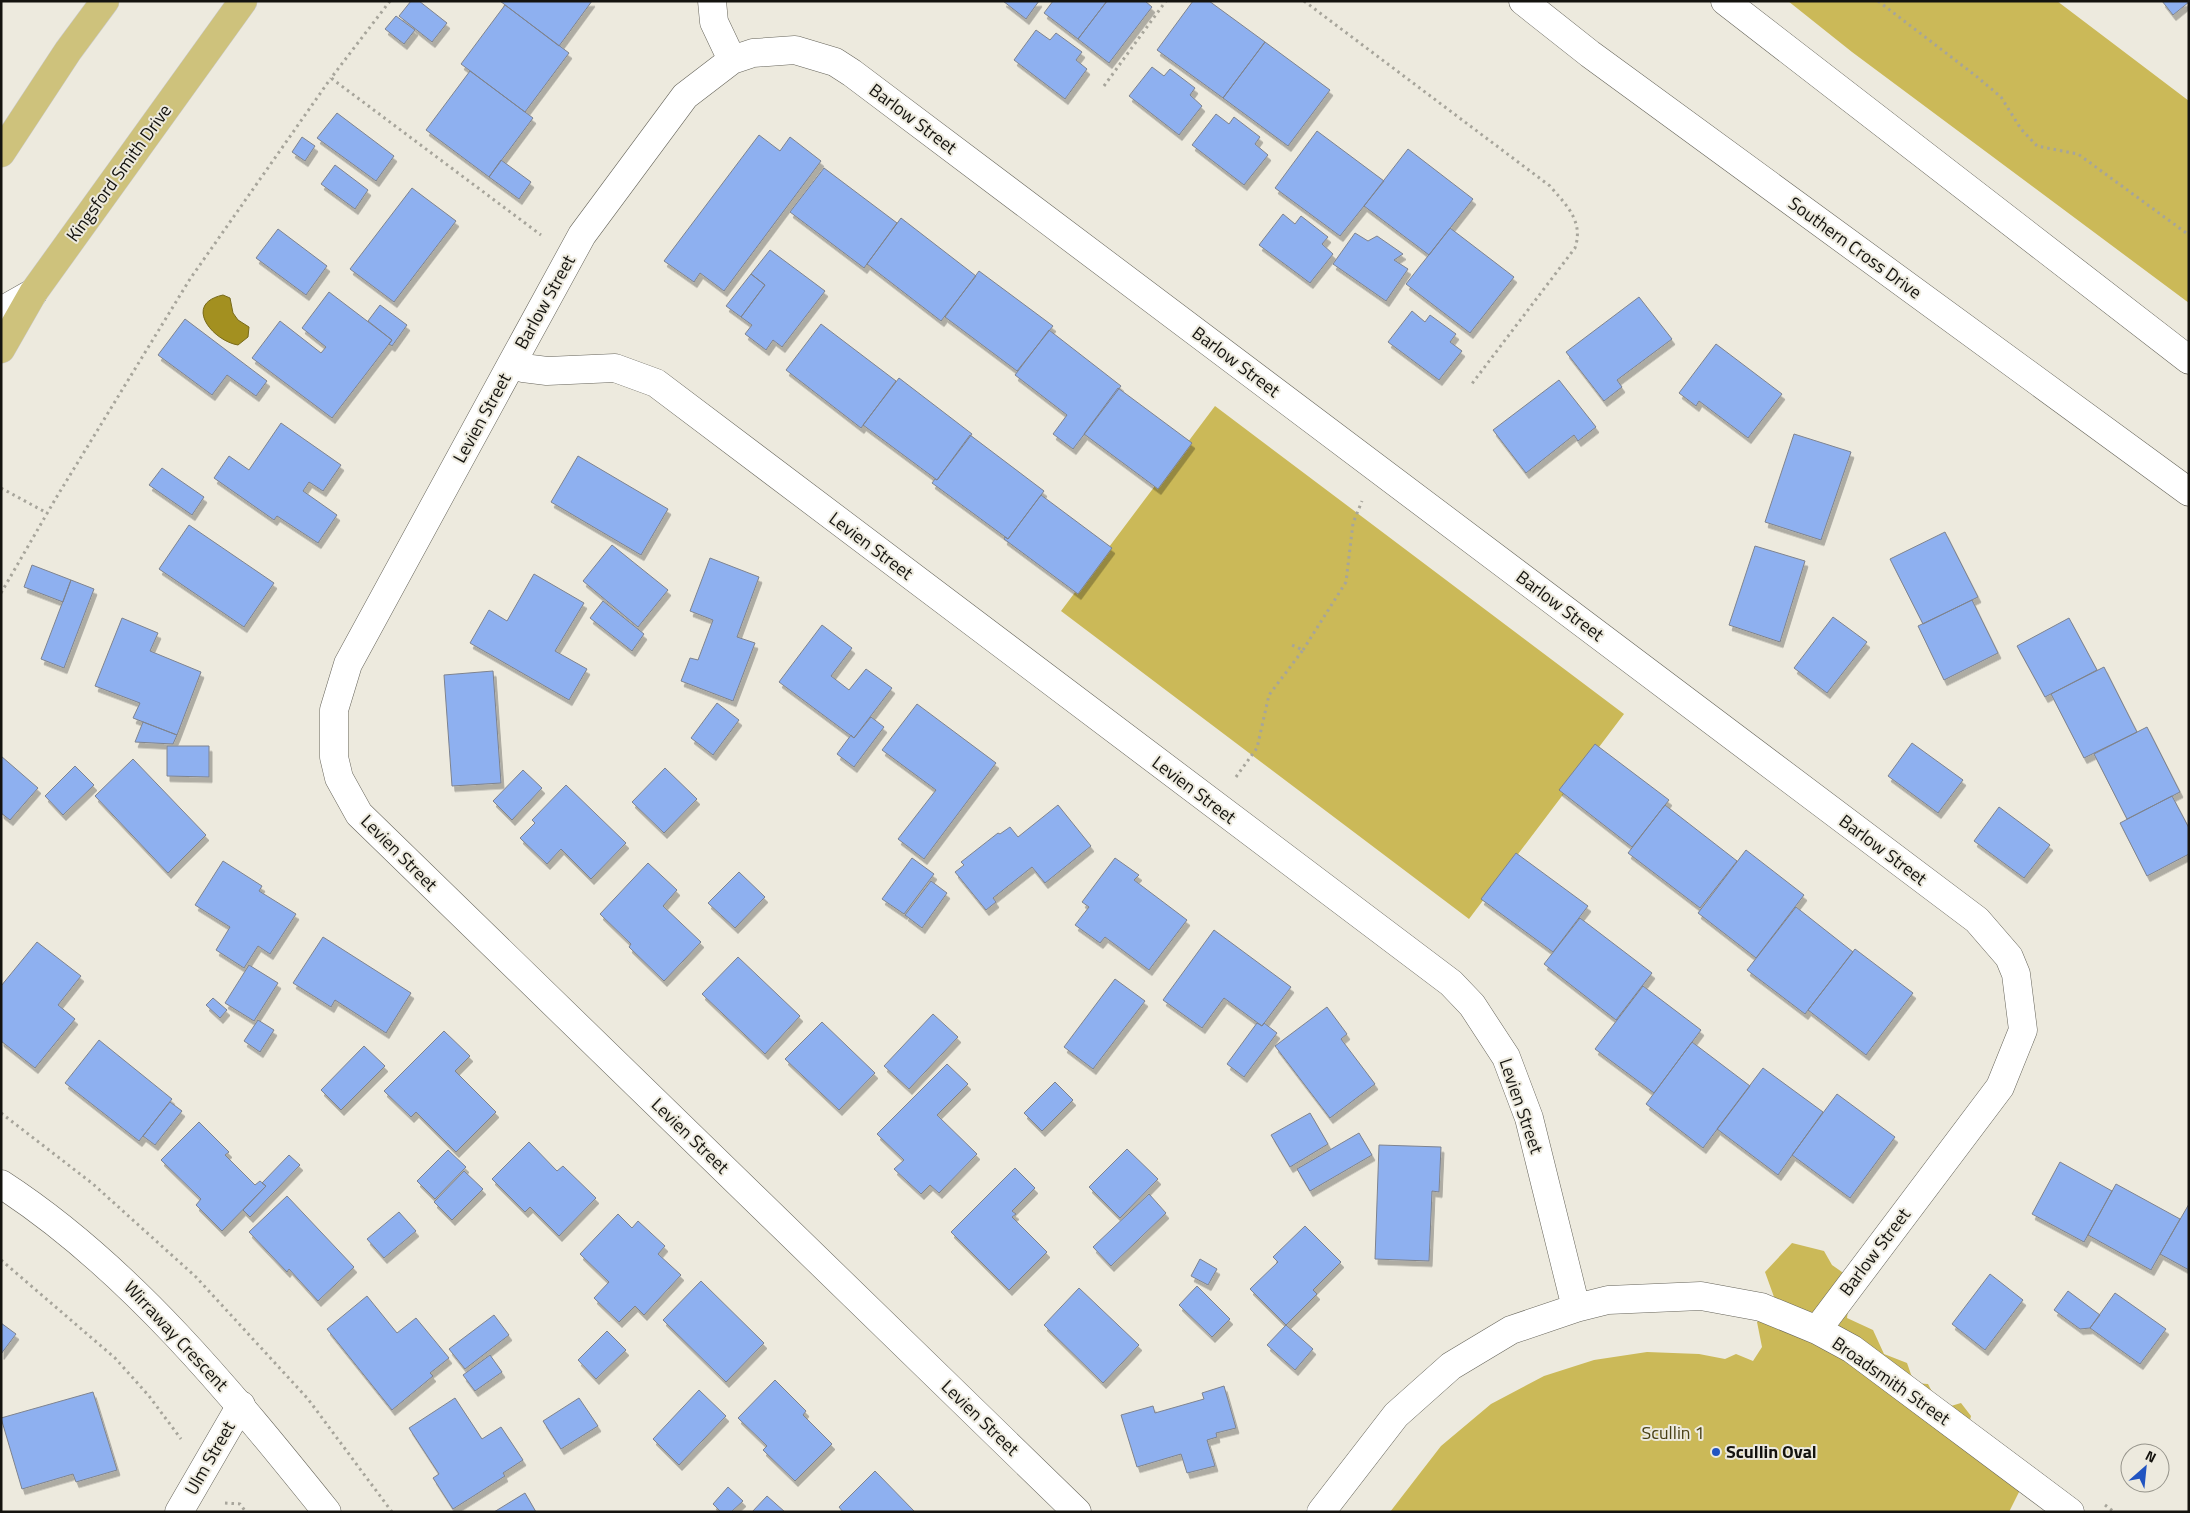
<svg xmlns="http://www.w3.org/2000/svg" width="2190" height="1513" viewBox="0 0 2190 1513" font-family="'Titillium Web',sans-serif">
<defs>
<filter id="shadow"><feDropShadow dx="3" dy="5.5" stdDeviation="0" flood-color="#0004"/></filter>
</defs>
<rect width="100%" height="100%" fill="#edeade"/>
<path fill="#cbb958" d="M1788 1H2057L2189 101V303L1852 52Z
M1215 406 1624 714 1469 919 1061 611Z
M1792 1243 1824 1251 1832 1265 1852 1279 1847 1318 1873 1330 1884 1354 1907 1363 1914 1383 1928 1384 1941 1409 1961 1403 1971 1416 1968 1428 2020 1490 2009 1512H1390L1441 1446 1491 1404 1544 1376 1594 1360 1647 1352 1699 1354 1725 1359 1736 1354 1753 1361 1762 1347 1757 1322 1778 1308 1765 1272Z"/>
<path fill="#a39020" stroke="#786a1b" d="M223 295 230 298 233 313 238 320 249 327 248 337 238 345C213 341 182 304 223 295Z"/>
<path fill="#8eb0f0" stroke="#7e838e" filter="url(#shadow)" d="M411 1H419L447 23 432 42 399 16Z
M500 1H592L559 46Z
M1003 1H1039L1026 19Z
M1053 1H1107L1078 39 1044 13Z
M1107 1H1145L1152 7 1109 63 1078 39Z
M1193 1H1209L1265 42 1223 98 1157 50Z
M2162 1H2189V2L2173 15Z
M505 5 569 53 525 112 461 64Z
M396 16 415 30 404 44 385 29Z
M1036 30 1050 40 1056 33 1082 52 1076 60 1087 69 1065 99 1014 60Z
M1265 42 1330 90 1288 146 1223 98Z
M1152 67 1164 76 1170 69 1195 88 1190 95 1202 106 1179 135 1129 96Z
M470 71 533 118 489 177 426 130Z
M337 113 394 156 376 181 317 138Z
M1216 114 1229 124 1234 117 1260 137 1255 144 1268 155 1244 185 1192 145Z
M1317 131 1384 181 1340 236 1275 188Z
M759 135 780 151 790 137 821 161 724 291 700 273 694 282 664 261Z
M302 137 315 146 305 161 292 152Z
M1408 149 1473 199 1429 255 1364 206Z
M501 160 531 182 519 199 489 177Z
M335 165 368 190 355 209 321 184Z
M824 168 897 223 864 268 790 212Z
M412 188 456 221 394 302 350 269Z
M1283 214 1295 224 1301 216 1328 237 1322 244 1333 254 1310 283 1259 245Z
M901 218 976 276 941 321 867 264Z
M1450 228 1514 277 1470 333 1406 284Z
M278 229 327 266 306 295 256 258Z
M1355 233 1368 241 1377 236 1403 254 1394 260 1408 269 1386 301 1333 264Z
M770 250 825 291 782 347 773 340 766 350 745 334 752 325 741 317 765 285 751 274Z
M979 271 1053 326 1017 371 945 317Z
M751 274 765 285 741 317 726 306Z
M329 292 392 340 332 418 252 358 280 321 321 353 326 347 302 328Z
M1639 297 1672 339 1617 380 1622 387 1604 401 1566 352Z
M380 305 407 325 392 346 389 344 392 340 368 321Z
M1412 311 1425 322 1430 315 1456 334 1450 342 1462 351 1439 380 1388 342Z
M185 319 267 381 256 396 227 375 212 395 158 355Z
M821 324 896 381 861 428 786 370Z
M1049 330 1121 386 1073 449 1053 434 1067 415 1015 375Z
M1716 344 1782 394 1748 438 1699 401 1696 406 1679 393Z
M899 378 972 434 937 480 863 425Z
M1559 380 1596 427 1578 441 1574 435 1526 473 1493 430Z
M1118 388 1192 443 1158 489 1084 434Z
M281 423 341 465 323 491 309 482 303 491 337 515 318 543 277 516 274 520 214 478 229 456 249 470Z
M1794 434 1851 452 1821 540 1765 522Z
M970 435 1044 491 1008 539 932 483 935 479 937 480Z
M578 456 668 509 641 555 551 502Z
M162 468 204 497 192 515 149 485Z
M1041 495 1112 548 1078 594 1004 539 1005 537 1008 539Z
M189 525 274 583 244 627 159 569Z
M1945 532 1978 597 1923 624 1890 559Z
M612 545 668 590 638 627 583 581Z
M1755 546 1805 561 1780 642 1729 625Z
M710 558 759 577 737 637 755 643 733 701 681 681 690 658 698 660 713 620 690 611Z
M32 565 71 580 63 602 24 587Z
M534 574 584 603 555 651 587 669 569 700 470 643 489 610 507 621Z
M71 580 94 589 64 668 41 659Z
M1972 600 1998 653 1944 680 1918 626Z
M603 601 644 634 632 651 590 618Z
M1833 617 1867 642 1827 693 1794 668Z
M122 618 158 633 150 651 201 672 177 735 133 718 140 703 95 686Z
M2069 618 2097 670 2045 697 2017 646Z
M822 625 852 648 831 676 849 690 866 669 892 688 854 738 779 682Z
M2104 667 2137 732 2084 758 2051 694Z
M493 671 501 783 452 786 444 675Z
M717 703 739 720 713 755 691 738Z
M917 704 996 763 924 859 898 839 936 790 882 750Z
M871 717 884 727 854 767 837 754 851 735 854 738Z
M143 722 177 735 173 744 135 742Z
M2147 727 2180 792 2127 819 2094 754Z
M1912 743 1963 780 1938 813 1888 776Z
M1595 744 1669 800 1632 847 1559 790Z
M167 746H209V777L167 776Z
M1 756 38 788 10 820 1 813Z
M133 759 206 835 168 873 95 796Z
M75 766 94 785 63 815 45 796Z
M665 768 697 799 664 833 632 802Z
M523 770 542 788 512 820 493 801Z
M566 785 626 843 591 879 561 849 547 864 520 838 535 823 532 820Z
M2172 796 2189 828V854L2147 876 2120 823Z
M1058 805 1091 846 1045 883 1032 867 993 898 996 902 986 910 955 872 964 865 961 862 998 833 1000 834 1010 827 1018 837Z
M1665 805 1737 861 1700 908 1628 853Z
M1999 807 2050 845 2024 878 1974 841Z
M1746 850 1804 895 1756 958 1698 913Z
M1516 853 1588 906 1553 952 1481 899Z
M912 858 934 874 904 914 882 899Z
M1115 858 1139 875 1134 880 1187 920 1149 970 1105 937 1100 943 1075 925 1089 907 1082 902Z
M223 861 262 886 259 891 296 914 270 954 258 946 244 968 216 950 230 927 195 905Z
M648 863 677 890 663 906 701 942 664 981 629 947 631 944 600 914Z
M739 872 765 897 735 928 708 903Z
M931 881 947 893 922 928 905 915Z
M1796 907 1853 952 1805 1014 1747 970Z
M1580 918 1652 973 1616 1020 1544 964Z
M1214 930 1291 987 1262 1026 1224 998 1202 1028 1163 1000Z
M323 937 411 993 386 1033 335 1000 331 1007 293 983Z
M37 942 81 976 58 1005 75 1019 35 1068 1 1041V986Z
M1855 949 1913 993 1866 1055 1808 1010Z
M738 957 800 1016 765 1054 702 994Z
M249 965 278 983 254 1021 225 1003Z
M1115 979 1145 1001 1093 1069 1064 1047Z
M1643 986 1701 1030 1654 1093 1595 1049Z
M213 998 227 1010 220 1018 206 1005Z
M1327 1007 1347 1034 1341 1039 1375 1084 1330 1118 1275 1046Z
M933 1014 958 1037 909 1089 884 1066Z
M258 1020 274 1030 260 1052 244 1041Z
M822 1022 875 1073 839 1110 785 1059Z
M1257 1023 1262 1026 1264 1023 1277 1033 1244 1077 1227 1064Z
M444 1031 470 1056 455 1071 496 1112 456 1152 416 1112 411 1117 384 1091Z
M99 1040 172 1099 139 1141 65 1083Z
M1692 1042 1750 1086 1703 1148 1646 1104Z
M364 1046 385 1066 341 1110 321 1090Z
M947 1064 968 1084 937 1115 977 1154 939 1193 930 1185 921 1194 894 1169 904 1160 877 1134Z
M1763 1068 1823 1112 1778 1175 1717 1129Z
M1055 1082 1073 1100 1042 1131 1024 1113Z
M1837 1094 1895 1137 1850 1198 1792 1155Z
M170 1102 182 1111 155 1145 143 1136Z
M1310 1113 1328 1144 1290 1167 1271 1135Z
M199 1122 229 1152 225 1155 255 1185 260 1181 266 1186 222 1231 196 1205 201 1199 161 1160Z
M1359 1133 1372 1155 1310 1191 1297 1169Z
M529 1142 557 1171 563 1166 596 1198 559 1236 530 1207 525 1212 492 1179Z
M1379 1145 1441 1147 1439 1192 1432 1191 1429 1261 1375 1259Z
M1127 1149 1158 1179 1120 1218 1089 1187Z
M448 1150 466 1167 435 1199 417 1181Z
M289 1155 300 1165 250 1217 243 1210 266 1186 262 1183Z
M2060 1162 2112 1191 2084 1242 2032 1214Z
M1015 1168 1035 1188 1012 1211 1016 1214 1012 1217 1047 1252 1009 1290 951 1232Z
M464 1171 483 1189 452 1220 434 1202Z
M2116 1184 2180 1219 2151 1270 2088 1235Z
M1149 1194 1166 1213 1111 1266 1093 1247Z
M287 1196 354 1267 318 1301 289 1269 287 1272 249 1232Z
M2189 1204V1270L2160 1254Z
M399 1212 416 1231 384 1258 367 1239Z
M618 1214 632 1228 638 1221 665 1246 658 1254 681 1275 644 1315 635 1306 619 1322 594 1298 609 1282 580 1254Z
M1305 1226 1341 1262 1313 1290 1317 1294 1286 1325 1250 1289 1278 1262 1273 1257Z
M1200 1259 1217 1269 1208 1285 1191 1276Z
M1990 1274 2023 1300 1985 1350 1952 1324Z
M701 1281 764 1343 726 1382 663 1320Z
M1197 1286 1230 1319 1212 1337 1179 1305Z
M1079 1288 1139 1345 1103 1383 1044 1325Z
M2068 1291 2100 1315 2090 1328 2080 1329 2054 1310Z
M2115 1293 2166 1329 2140 1364 2090 1328Z
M367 1296 397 1333 416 1318 449 1358 430 1373 433 1376 392 1410 327 1329Z
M494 1315 509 1335 465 1369 449 1349Z
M1 1323 16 1334 1 1354Z
M1286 1325 1313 1349 1295 1370 1267 1345Z
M607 1331 626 1350 596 1379 578 1360Z
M490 1355 502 1372 475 1391 463 1375Z
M775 1380 806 1411 803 1415 832 1444 795 1481 763 1450 767 1446 738 1418Z
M1224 1386 1236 1428 1216 1433 1217 1437 1207 1440 1215 1466 1187 1473 1181 1454 1137 1467 1121 1415 1153 1406 1155 1413 1204 1399 1202 1393Z
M699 1390 726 1416 679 1465 653 1439Z
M93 1392 117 1470 76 1482 73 1474 22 1489 1 1418Z
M455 1398 482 1439 501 1427 523 1460 503 1473 505 1476 453 1509 433 1478 439 1474 409 1428Z
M579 1398 598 1426 561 1449 543 1421Z
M875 1471 915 1512H843L839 1507Z
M728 1487 743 1501 731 1512H721L713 1504Z
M525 1493 536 1512H494Z
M767 1496 785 1512H752Z"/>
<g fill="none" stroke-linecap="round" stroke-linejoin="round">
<g stroke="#66645a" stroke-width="29">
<path id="street" d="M712 1 714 22 732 60
M512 363 582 235 685 96 732 60 753 53 795 50 835 62 852 73 1977 920 2009 957 2016 974 2023 1030 2000 1087 1817 1330
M179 1512 241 1405
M1077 1512 359 814 339 778 334 757V710L348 664 512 363 523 368 547 371 615 368 656 383 1451 983 1472 1005 1506 1057 1529 1118 1576 1308
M1321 1512 1396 1415 1451 1366 1511 1330 1576 1308 1608 1300 1701 1296 1761 1307 1817 1330 1852 1349 2070 1512"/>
</g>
<g stroke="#66645a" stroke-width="29">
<path id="secondary" d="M1523 1 1590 54 2189 492
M1725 1 2189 360
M1 311 33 293
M1 1184C129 1267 232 1394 327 1512"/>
</g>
<g stroke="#cbcbca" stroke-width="29">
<path id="primary" d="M1 153 68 51 105 1
M1 349 33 293 243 1"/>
</g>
<path stroke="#a7a59b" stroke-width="3" stroke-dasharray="2.5 4" stroke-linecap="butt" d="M390 1 331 78 541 235
M1304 1 1550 186C1566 205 1584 221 1575 248L1471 385
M1878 1 1976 76 2001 97 2021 129 2037 146 2078 154 2189 235
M1104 86 1166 1
M1 488 47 513
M1 593 56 498 190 279 331 78
M1303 650 1346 582 1353 523 1362 501
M1236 777 1257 748 1269 695 1303 650 1292 645
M1 1113 93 1184 196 1277 308 1399 392 1512
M1 1260 115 1358 149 1396 181 1439
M225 1503 240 1504 246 1512
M2105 1505 2114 1512"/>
<use href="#street" stroke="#fff" stroke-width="28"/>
<use href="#secondary" stroke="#fff" stroke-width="28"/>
<use href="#primary" stroke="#cec27c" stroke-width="28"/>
</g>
<circle fill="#2154c1" stroke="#edeade" stroke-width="2" cx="1716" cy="1452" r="5"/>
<g text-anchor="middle" stroke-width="4" stroke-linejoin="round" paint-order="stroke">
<g font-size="18" fill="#14130f" stroke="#edeade">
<text transform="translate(913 119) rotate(37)" y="6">Barlow Street</text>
<text transform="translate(119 173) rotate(-54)" y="6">Kingsford Smith Drive</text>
<text transform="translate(1855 248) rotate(36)" y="6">Southern Cross Drive</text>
<text transform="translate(545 302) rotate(-61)" y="6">Barlow Street</text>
<text transform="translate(1236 362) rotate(37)" y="6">Barlow Street</text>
<text transform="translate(482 418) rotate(-61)" y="6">Levien Street</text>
<text transform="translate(871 546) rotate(37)" y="6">Levien Street</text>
<text transform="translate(1560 606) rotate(37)" y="6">Barlow Street</text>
<text transform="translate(1194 790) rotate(37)" y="6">Levien Street</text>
<text transform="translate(1883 850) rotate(37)" y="6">Barlow Street</text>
<text transform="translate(399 853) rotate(45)" y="6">Levien Street</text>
<text transform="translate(1521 1106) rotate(71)" y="6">Levien Street</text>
<text transform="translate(690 1136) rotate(44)" y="6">Levien Street</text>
<text transform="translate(1875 1252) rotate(-53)" y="6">Barlow Street</text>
<text transform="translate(176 1336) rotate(47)" y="6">Wirraway Crescent</text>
<text transform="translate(1891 1381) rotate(35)" y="6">Broadsmith Street</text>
<text transform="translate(980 1418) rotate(44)" y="6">Levien Street</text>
<text transform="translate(210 1458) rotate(-60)" y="6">Ulm Street</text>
</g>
<g font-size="18" fill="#473f14" stroke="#edeade">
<text x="1673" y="1439">Scullin 1</text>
</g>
<g font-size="18" font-weight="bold" fill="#14130f" stroke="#edeade" text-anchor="start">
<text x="1726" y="1458">Scullin Oval</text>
</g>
</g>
<rect width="2190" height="1513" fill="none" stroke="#14130f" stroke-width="5"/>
<g transform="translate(2145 1468) rotate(27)"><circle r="24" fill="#edeade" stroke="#96948b"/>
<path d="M0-4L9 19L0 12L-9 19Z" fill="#2154c1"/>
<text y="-8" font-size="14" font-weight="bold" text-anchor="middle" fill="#14130f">N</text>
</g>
</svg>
